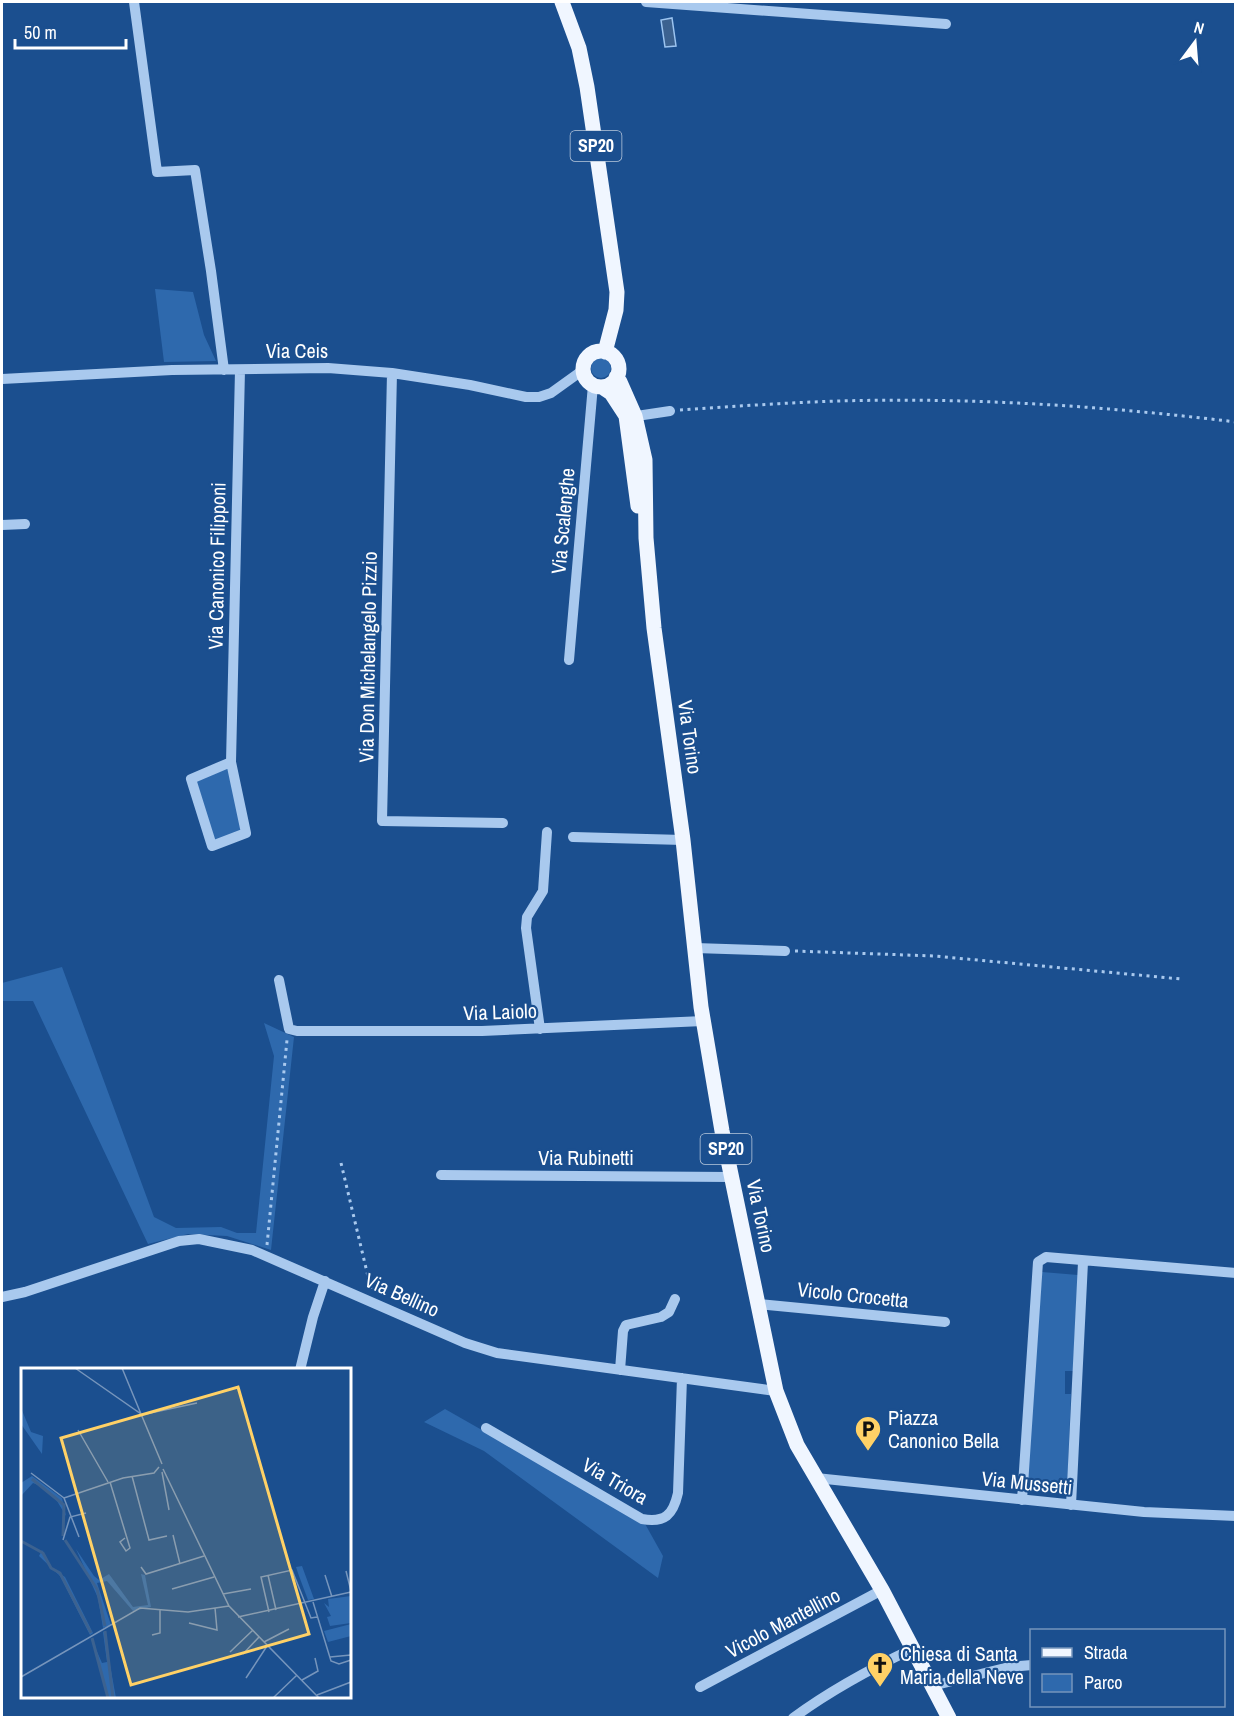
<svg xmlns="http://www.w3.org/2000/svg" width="1237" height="1719" viewBox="0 0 1237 1719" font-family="'Archivo Narrow',sans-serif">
<rect width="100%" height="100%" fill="#1b4f8f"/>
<path fill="#2e69ad" d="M155 289 193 292 204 335 216 361 164 362Z
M591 368a10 10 0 1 1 20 0a10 10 0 1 1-20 0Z
M231 762 246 833 212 846 191 779Z
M62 967 154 1217 176 1228 221 1227 237 1233H256L274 1056 264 1023 294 1037 271 1250 227 1236 188 1234 148 1244 33 1001H2V983Z
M1042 1272 1078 1275 1073 1371H1065V1394H1071L1067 1490 1026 1489Z
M445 1409 644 1522 663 1556 658 1578 484 1451 424 1422Z"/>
<path fill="#3c6290" stroke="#9cc4f0" stroke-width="1.5" d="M672 18 676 46 665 47 661 20Z"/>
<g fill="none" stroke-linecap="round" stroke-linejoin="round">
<path stroke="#a9c9ee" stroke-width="3" stroke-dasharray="3 4.5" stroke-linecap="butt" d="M680 410C724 407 768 404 812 402 953 396 1096 405 1236 422
M795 951 934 956 1181 979
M341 1163 371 1289
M267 1245 287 1040"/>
<path stroke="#a9c9ee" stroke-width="10" d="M134 2 157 172 195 170 211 271 224 370
M646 2 946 24
M392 373 382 821 503 823
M2 379 172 370 328 368 392 373 470 385 526 397H539L551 393 583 370
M630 417 670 411
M2 525 25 524
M569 660 593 385
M231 762 191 779 212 846 246 833 231 762 240 370
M573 837 683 840
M695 948 785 951
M279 980 289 1029 297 1031H482L703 1021
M540 1029 526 928 527 917 543 891 547 832
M441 1175 731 1177
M2 1297 25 1292 179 1241 199 1239 252 1250 465 1343 497 1353 776 1391
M758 1304 945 1322
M300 1370 313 1317 325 1281
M620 1370 623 1331 626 1325 661 1317 669 1312 675 1299
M486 1428 642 1519C665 1523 673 1515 678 1493L682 1378
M816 1478 1144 1512 1236 1516
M1022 1500 1038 1262 1046 1257 1236 1273
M1071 1505 1083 1262
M932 1686 1009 1667 1032 1665
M700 1687 882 1590
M793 1718C831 1690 870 1669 912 1649"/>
<path stroke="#f0f6ff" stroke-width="15" d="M562 2 579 48 587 87 617 292 616 310 605 352
M583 369a18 18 0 1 1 36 0a18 18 0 1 1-36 0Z
M616 377 620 382 635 416 645 460 646 538 654 628 683 840 701 1007 722 1131 776 1391 797 1445 882 1590 949 1718
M602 387 611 393 626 416 638 506"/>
</g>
<defs>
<g id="parking-pin" transform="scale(1.35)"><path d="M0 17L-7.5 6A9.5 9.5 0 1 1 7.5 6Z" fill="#ffd166" stroke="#1b4f8f"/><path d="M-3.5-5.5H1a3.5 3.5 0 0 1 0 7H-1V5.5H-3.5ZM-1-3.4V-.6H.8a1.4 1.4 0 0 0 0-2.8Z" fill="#111"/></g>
<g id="church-pin" transform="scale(1.35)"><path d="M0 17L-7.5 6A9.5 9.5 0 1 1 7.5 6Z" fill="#ffd166" stroke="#1b4f8f"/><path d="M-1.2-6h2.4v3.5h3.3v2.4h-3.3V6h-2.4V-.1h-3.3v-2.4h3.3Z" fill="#111"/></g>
</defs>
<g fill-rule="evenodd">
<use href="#parking-pin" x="868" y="1429"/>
<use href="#church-pin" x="880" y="1665"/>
</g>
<g text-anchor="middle" stroke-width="4.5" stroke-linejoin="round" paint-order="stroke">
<g fill="#1b4f8f" stroke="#bbcadd" stroke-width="1.5">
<rect x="570.5" y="131" width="51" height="30" rx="4.5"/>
<rect x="700.5" y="1134" width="51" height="30" rx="4.5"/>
</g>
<g font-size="18" font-weight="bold" fill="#fff">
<text x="596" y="152">SP20</text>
<text x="726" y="1155">SP20</text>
</g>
<g font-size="20" fill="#fff" stroke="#1b4f8f">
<text x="297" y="358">Via Ceis</text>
<text transform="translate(563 521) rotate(-85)" y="7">Via Scalenghe</text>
<text transform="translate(217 566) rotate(-89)" y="7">Via Canonico Filipponi</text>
<text transform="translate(368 657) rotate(-89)" y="7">Via Don Michelangelo Pizzio</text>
<text transform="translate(690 737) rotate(82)" y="7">Via Torino</text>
<text transform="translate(500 1012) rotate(-2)" y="7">Via Laiolo</text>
<text x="586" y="1165">Via Rubinetti</text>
<text transform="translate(761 1216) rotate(78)" y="7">Via Torino</text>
<text transform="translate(402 1295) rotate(24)" y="7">Via Bellino</text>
<text transform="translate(853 1295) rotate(6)" y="7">Vicolo Crocetta</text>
<text transform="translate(615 1481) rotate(30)" y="7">Via Triora</text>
<text transform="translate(1027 1483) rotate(6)" y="7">Via Mussetti</text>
<text transform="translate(783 1623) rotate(-28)" y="7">Vicolo Mantellino</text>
</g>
<g font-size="20" fill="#fff" stroke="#1b4f8f" text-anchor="start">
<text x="888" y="1425">Piazza<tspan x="888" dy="23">Canonico Bella</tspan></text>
<text x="900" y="1661">Chiesa di Santa<tspan x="900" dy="23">Maria della Neve</tspan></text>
</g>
</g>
<g transform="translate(21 1368)">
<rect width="330" height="330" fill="#1b4f8f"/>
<path d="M0 40 10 64 22 68 21 86 0 56ZM11 108 41 130 45 148 33 128 17 117 12 115 0 128V115ZM55 181 73 208 78 212 88 206 112 239 127 237 120 206 124 207 130 239 112 243 86 213 76 215 90 257 82 260 77 230ZM21 182 31 200 44 209 72 265 69 267 39 208 18 188ZM281 198 293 231 287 232 278 208 275 199ZM330 228V255L309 258 306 249 310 248 303 235 308 239 307 231ZM330 256V268L307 274 303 263ZM85 263V275L95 330H87L70 270 81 295 86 294 82 264Z" fill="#2e69ad"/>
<path fill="none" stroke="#3c6290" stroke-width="3" d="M11 111 43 137 42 168M44 172 76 221 84 258M0 173 22 185 30 200 39 205 70 265M84 263 92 330M71 270 87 330"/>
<path fill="none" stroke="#7695bc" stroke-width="1.5" d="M54 0 120 46 141 96M101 0 120 46M120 47 176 35M57 62 87 114M142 101 208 238 298 330M141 104 148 142M10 105 43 130M111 108 128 172 146 168M89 114 109 180 105 183 99 174 104 170M43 130 102 110 133 105 138 99M43 130 58 169M152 167 159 196M42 172 49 149 65 145M120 199 125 206 183 188M325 203 330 223M247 207 255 242M304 207 311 229M151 221 193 209M202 226 230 221M292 234 310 293 318 296 330 292M248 244 240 209 271 202 290 250 296 249M217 249 330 224M168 255 196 262 194 240M131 267 139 265V241M243 274 268 261M209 284 232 262M222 286 238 269M309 289 330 287M0 309 119 240 167 244 208 238M225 310 246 278M281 312 297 303 294 290M296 327 330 314M252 330 276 307"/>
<path fill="#ffd166" fill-opacity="0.15" stroke="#ffd166" stroke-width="3" d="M217 19 288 266 110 317 40 70Z"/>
<rect width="330" height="330" fill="none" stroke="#fff" stroke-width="3"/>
</g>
<rect width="1237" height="1719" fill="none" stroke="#ffffff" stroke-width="6"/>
<rect x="1030" y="1629" width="195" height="78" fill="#1b4f8f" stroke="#7695bc" stroke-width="1.5"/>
<rect x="1042" y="1648" width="30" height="9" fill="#f0f6ff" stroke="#7695bc" stroke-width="1.5"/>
<text x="1084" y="1659" font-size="18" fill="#ffffff">Strada</text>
<rect x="1042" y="1674" width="30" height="18" fill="#2e69ad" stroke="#7695bc" stroke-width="1.5"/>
<text x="1084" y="1689" font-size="18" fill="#ffffff">Parco</text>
<g transform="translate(1195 42) rotate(16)" stroke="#1b4f8f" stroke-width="4.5" paint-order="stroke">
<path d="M0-4.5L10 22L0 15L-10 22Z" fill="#ffffff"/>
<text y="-9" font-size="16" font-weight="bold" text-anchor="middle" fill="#ffffff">N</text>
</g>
<path d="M15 39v9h111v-9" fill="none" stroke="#ffffff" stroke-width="3"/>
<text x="24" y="39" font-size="18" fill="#ffffff" stroke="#1b4f8f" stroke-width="4.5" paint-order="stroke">50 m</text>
</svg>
